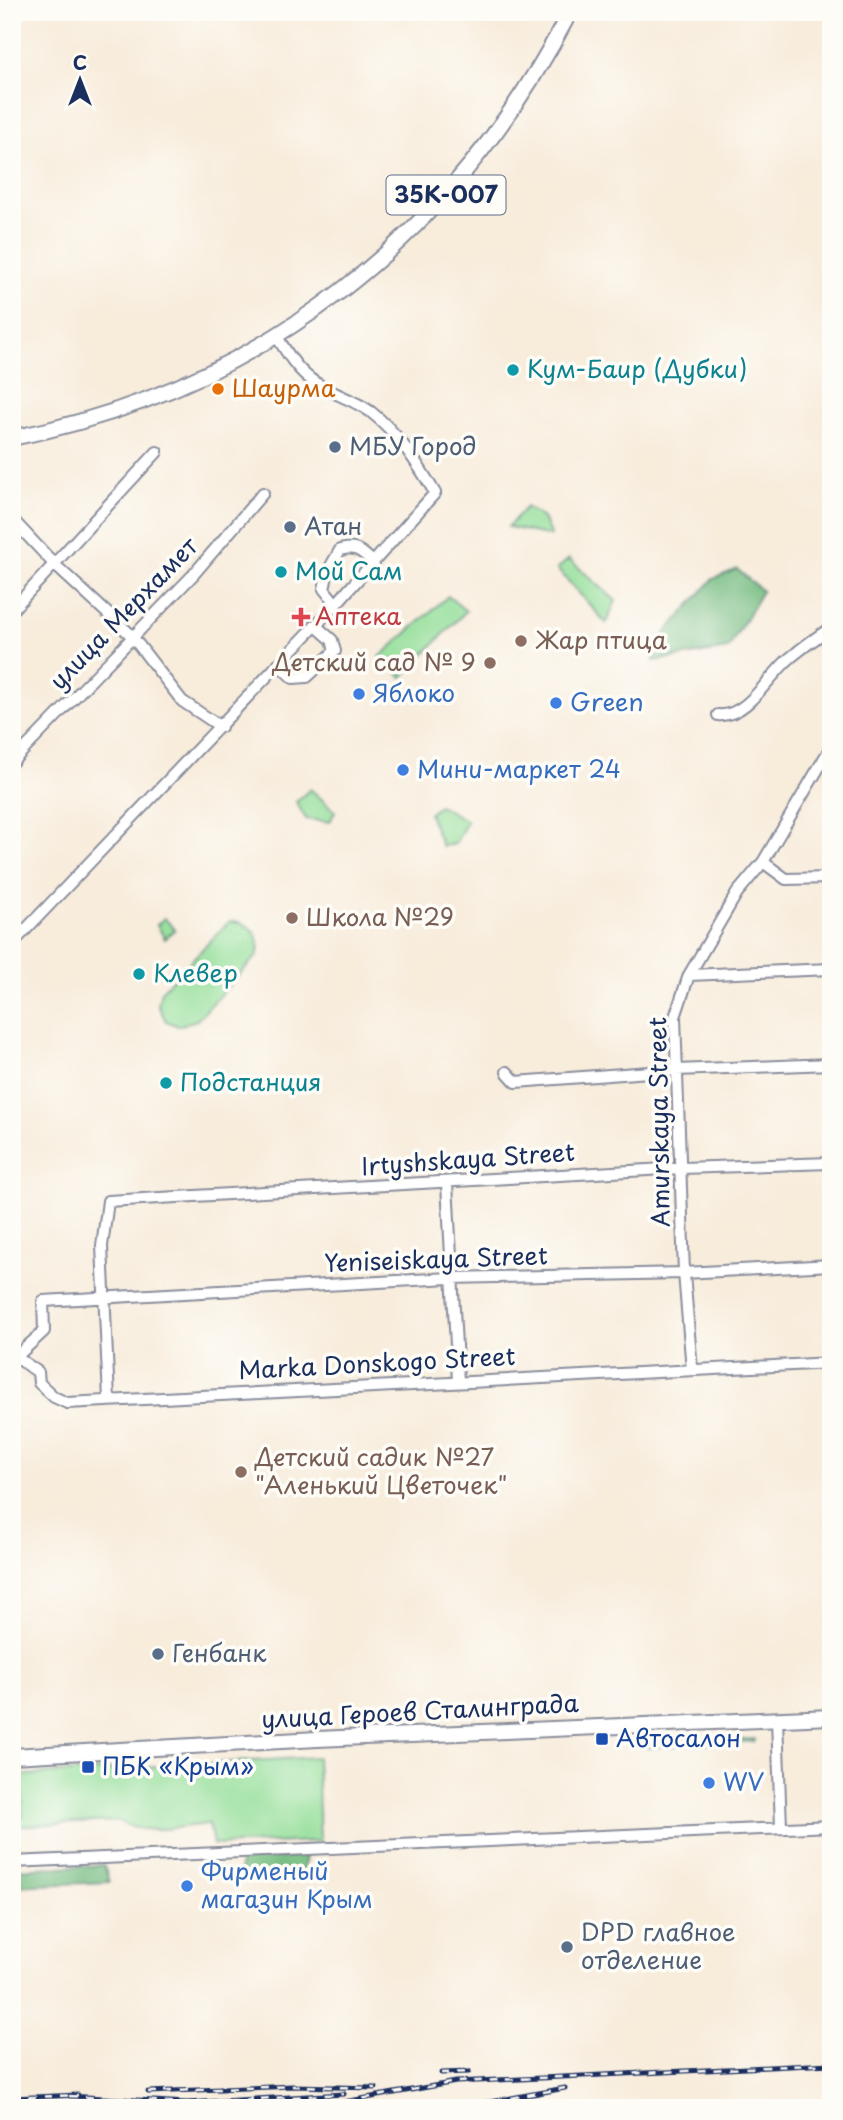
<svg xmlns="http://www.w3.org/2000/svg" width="843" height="2120" viewBox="0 0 843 2120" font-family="'Playpen Sans',sans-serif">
<rect width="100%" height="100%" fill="#fdfcf7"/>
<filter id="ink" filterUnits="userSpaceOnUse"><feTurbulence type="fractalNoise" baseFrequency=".0143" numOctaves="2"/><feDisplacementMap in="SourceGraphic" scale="14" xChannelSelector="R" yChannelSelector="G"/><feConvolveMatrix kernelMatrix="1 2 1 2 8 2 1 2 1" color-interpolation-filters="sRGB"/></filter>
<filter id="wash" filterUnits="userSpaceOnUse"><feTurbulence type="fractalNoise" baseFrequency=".00686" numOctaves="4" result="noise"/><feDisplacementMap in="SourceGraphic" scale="28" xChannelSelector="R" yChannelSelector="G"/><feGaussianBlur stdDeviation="1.57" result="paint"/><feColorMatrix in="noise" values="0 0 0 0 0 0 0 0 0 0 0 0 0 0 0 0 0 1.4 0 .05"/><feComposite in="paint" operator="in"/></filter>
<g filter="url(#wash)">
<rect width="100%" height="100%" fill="#f8ecdb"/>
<path fill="#96df9b" stroke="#58877c" stroke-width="2" d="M526 507 543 518 551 536 508 527Z
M569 559 616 601 606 623 557 569Z
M448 596 466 611 402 677 380 657Z
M310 789 335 811 330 822 306 819 296 802Z
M439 805 467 821 455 844 442 846 429 814Z
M164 918 175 929 165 939 157 925Z
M229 922C249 920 264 937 257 956L197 1020 178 1026 166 1021 158 1005 161 991Z
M755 1739V1741L647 1748V1739Z
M317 1757 320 1841 213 1845 209 1824C179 1826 144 1837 118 1821L12 1826V1818L23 1817 22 1791H12V1776Z"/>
<path fill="#78be83" stroke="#4a7670" stroke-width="2" d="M737 569 762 591 728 649 654 661 653 647 713 579Z
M306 1856 303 1873 239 1878 241 1860Z
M104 1865 109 1882 12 1886V1869Z"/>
</g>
<g filter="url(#ink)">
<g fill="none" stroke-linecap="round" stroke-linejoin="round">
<g stroke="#8a8e9c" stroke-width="14">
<path id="minor" d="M12 519 56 566 131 635 182 701 221 727
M336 604 324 589 328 571 340 550C356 545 362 552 374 563
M12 610 157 452
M278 664 293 678 307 677 335 651 332 640 315 625
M718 715C747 718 770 674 790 658 803 647 817 637 831 628
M12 762 193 575 263 493
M763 862 786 879 831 878
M12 944 336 604 435 493C418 464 398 433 371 412 352 398 327 393 309 378 295 367 286 351 276 335
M689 975 831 969
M507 1072 516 1082 676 1070 831 1064
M447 1184 458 1381
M831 1265 684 1273 450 1278 43 1301 44 1331 16 1357 38 1372 39 1383 54 1397 67 1403 831 1363
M692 1370 684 1273 675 1017 689 975 737 893 763 862 831 747
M109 1400 102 1246 108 1201 682 1168 831 1163
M777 1719 781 1827
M12 1862 831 1826"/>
</g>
<g stroke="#8a8e9c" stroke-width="18">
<path id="major" d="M12 438C263 388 453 237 570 12
M12 1756 317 1739 831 1717"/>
</g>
<use href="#minor" stroke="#fff" stroke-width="10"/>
<use href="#major" stroke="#fff" stroke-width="14"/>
<g stroke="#1b2f5e" stroke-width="5">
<path id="rail" d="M441 2073 469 2072
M148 2092 293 2086 376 2088
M69 2096 187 2103 344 2094
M12 2098 78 2095
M316 2107 456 2082 831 2064
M400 2108 490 2102 565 2088"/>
</g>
<use href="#rail" stroke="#fdfcf7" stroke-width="2.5" stroke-dasharray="8" stroke-linecap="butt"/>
</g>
</g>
<g fill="#0f9aa8" stroke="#fdfcf7" stroke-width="2.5">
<circle cx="513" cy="370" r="7"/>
<circle cx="281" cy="572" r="7"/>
<circle cx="139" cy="974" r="7"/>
<circle cx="166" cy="1083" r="7"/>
</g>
<circle fill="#e8710a" stroke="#fdfcf7" stroke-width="2.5" cx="218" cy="389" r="7"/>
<g fill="#5c6f8a" stroke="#fdfcf7" stroke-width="2.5">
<circle cx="335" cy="447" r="7"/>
<circle cx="290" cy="527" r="7"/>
<circle cx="158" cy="1654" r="7"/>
<circle cx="567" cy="1947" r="7"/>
</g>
<path fill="#e0444e" stroke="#fdfcf7" stroke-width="2.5" d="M297.5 606.5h7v7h7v7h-7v7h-7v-7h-7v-7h7z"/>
<g fill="#8d6e63" stroke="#fdfcf7" stroke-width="2.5">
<circle cx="521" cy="641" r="7"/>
<circle cx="490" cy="663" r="7"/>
<circle cx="292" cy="918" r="7"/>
<circle cx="241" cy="1472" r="7"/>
</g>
<g fill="#3f7fe0" stroke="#fdfcf7" stroke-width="2.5">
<circle cx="359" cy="694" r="7"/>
<circle cx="556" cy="703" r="7"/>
<circle cx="403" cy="770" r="7"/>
<circle cx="709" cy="1783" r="7"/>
<circle cx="187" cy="1886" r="7"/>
</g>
<g fill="#1a4fb4" stroke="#fdfcf7" stroke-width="2.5">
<rect x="595" y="1732" width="14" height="14" rx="3.5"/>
<rect x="81" y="1760" width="14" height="14" rx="3.5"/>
</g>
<g text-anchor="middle" stroke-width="7" stroke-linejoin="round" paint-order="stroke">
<rect fill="#fdfcf7" stroke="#5f6c8c" stroke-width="2" x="386.5" y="175.5" width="119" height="39" rx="5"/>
<g font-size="23" font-weight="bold" fill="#1b2f5e">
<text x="446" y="203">35К-007</text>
</g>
<g font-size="24" fill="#0d838f" stroke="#fdfcf7" text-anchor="start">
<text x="527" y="378">Кум-Баир (Дубки)</text>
<text x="295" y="580">Мой Сам</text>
<text x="153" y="982">Клевер</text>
<text x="180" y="1091">Подстанция</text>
</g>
<g font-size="24" fill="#c56008" stroke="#fdfcf7" text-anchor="start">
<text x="232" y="397">Шаурма</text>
</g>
<g font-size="24" fill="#4e5e75" stroke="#fdfcf7" text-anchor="start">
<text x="349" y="455">МБУ Город</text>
<text x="304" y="535">Атан</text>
<text x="172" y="1662">Генбанк</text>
<text x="581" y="1941">DPD главное<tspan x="581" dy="28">отделение</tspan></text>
</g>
<g font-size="24" fill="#1b2f5e" stroke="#fdfcf7">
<text transform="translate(124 614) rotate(-46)" y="8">улица Мерхамет</text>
<text transform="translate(660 1122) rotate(-91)" y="8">Amurskaya Street</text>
<text transform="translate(468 1160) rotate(-4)" y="8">Irtyshskaya Street</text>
<text transform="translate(436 1260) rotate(-2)" y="8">Yeniseiskaya Street</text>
<text transform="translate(377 1364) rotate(-3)" y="8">Marka Donskogo Street</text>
<text transform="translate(420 1712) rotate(-3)" y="8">улица Героев Сталинграда</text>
</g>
<g font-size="24" fill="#be3a42" stroke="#fdfcf7" text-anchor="start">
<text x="315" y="625">Аптека</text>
</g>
<g font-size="24" fill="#785e54" stroke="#fdfcf7" text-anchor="start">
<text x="535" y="649">Жар птица</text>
<text x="476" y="671" text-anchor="end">Детский сад № 9</text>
<text x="306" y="926">Школа №29</text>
<text x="255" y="1466">Детский садик №27<tspan x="255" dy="28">"Аленький Цветочек"</tspan></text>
</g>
<g font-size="24" fill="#366cbe" stroke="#fdfcf7" text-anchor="start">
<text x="373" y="702">Яблоко</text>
<text x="570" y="711">Green</text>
<text x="417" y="778">Мини-маркет 24</text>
<text x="723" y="1791">WV</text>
<text x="201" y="1880">Фирменый<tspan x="201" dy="28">магазин Крым</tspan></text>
</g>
<g font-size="24" fill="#164399" stroke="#fdfcf7" text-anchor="start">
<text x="616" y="1747">Автосалон</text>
<text x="102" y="1775">ПБК «Крым»</text>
</g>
</g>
<rect width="843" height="2120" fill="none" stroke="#fdfcf7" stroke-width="42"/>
<g transform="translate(80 80)" stroke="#fdfcf7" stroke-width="5" paint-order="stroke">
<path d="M0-5L12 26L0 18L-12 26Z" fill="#1b2f5e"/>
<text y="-10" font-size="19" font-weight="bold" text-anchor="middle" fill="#1b2f5e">С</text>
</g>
</svg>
